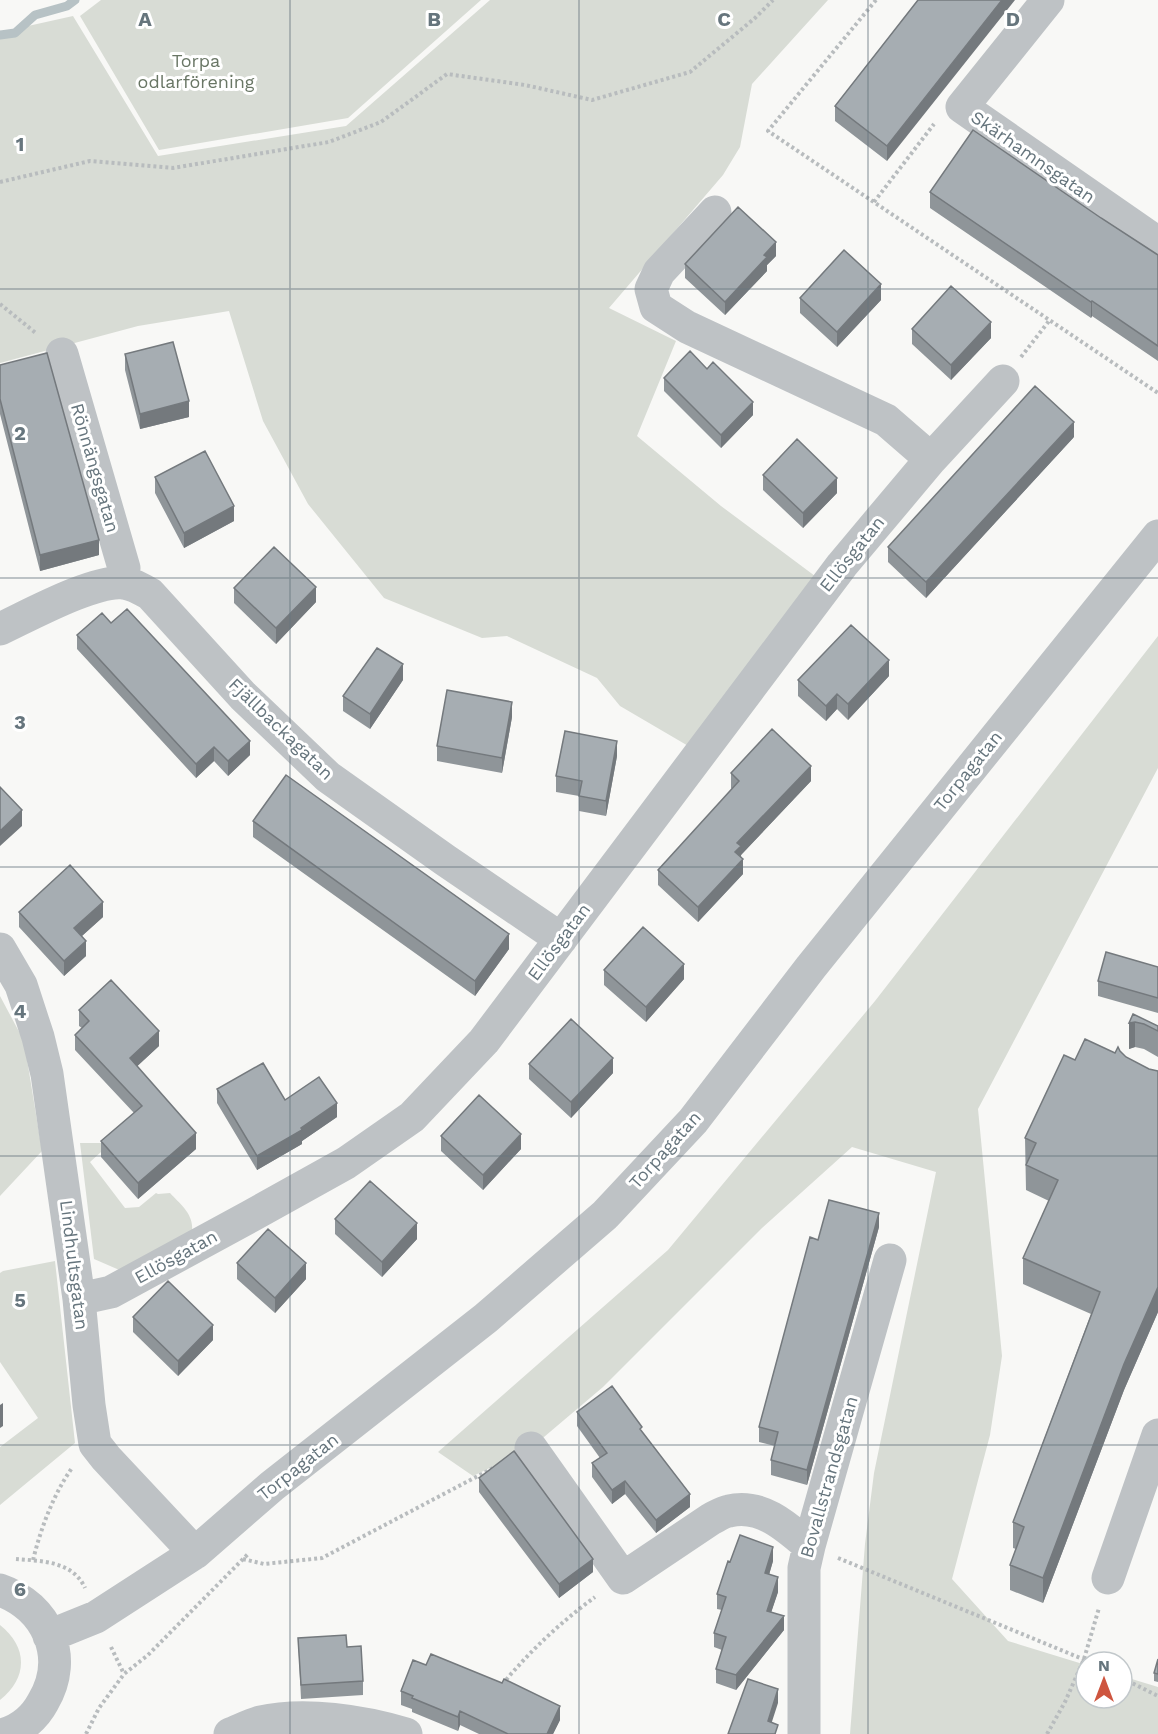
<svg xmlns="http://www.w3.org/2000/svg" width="1158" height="1734" viewBox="0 0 1158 1734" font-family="'Work Sans',sans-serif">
<rect width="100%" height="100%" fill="#f8f8f6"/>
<path fill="#d8dcd5" d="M101 0H481L348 118 159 150 80 16Z
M490 0H828L752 84 740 147 723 175 609 308 676 341 637 436 721 506 819 579 690 747 620 706 597 678 507 636 482 638 384 598 308 504 263 421 229 311 138 326 0 363V30L1 32 73 16 158 156 346 126Z
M1158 636V768L978 1109 1002 1356 990 1435 952 1579 1008 1641 1086 1665V1698H1122V1676L1158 1687V1734H850L865 1544 874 1473 936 1172 852 1147 762 1228 603 1387 531 1448 473 1476 438 1452 668 1250 875 1001Z
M0 996 24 1041 42 1151 0 1196Z
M80 1143H111L90 1162 125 1208 139 1207 156 1193 158 1194 170 1193C180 1204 194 1214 192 1231L124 1272 94 1259Z
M55 1261 75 1443 0 1505V1447L38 1418 0 1362V1273L3 1271Z
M0 1625C28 1647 28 1678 0 1700Z"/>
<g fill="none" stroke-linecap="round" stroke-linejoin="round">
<path stroke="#b7c2c5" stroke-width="9" d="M0 35 15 33 35 15 67 6 75 0"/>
<path stroke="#b8bcbe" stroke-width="4" stroke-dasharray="3 3" stroke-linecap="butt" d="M876 0 768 131 1158 393
M0 182 90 161 173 168 329 142 381 122 447 74 525 85 592 100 690 72 755 18 773 0
M874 202 934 124
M0 304 37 334
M1021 357 1049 321
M838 1558 1090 1662
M16 1559C41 1561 73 1561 85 1588
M243 1559 264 1564 322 1558 495 1467
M33 1560C41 1528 53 1495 72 1468
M111 1647 124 1674
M1122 1678 1158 1696
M503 1685C508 1676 515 1670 521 1663 543 1639 569 1616 595 1597
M86 1734 99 1708 124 1674 148 1655 248 1554
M1047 1734 1065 1702 1084 1659 1099 1608"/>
<path stroke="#bec2c5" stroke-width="33" d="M1048 0 962 107 1158 243
M715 212 659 272 651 289 656 307 687 327 886 420 931 459
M62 354 124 568 123 583
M0 629C28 616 95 579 124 583 133 584 141 589 150 594L243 696 328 777 445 860 561 939
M0 949 21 985 38 1037 47 1074 79 1299 89 1405 95 1444 106 1458 195 1553
M79 1299 111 1292 249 1217 346 1163 412 1117 484 1041 842 565 931 459 1003 381
M531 1448 623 1578 711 1519C717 1516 723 1512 729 1511 760 1503 786 1526 809 1546
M1108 1578 1158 1435
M0 1590C47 1606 70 1657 43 1702 35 1717 21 1729 5 1734
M49 1636 96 1617 195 1553 272 1486 486 1318 605 1215 693 1121 811 967 1158 536
M230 1734C240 1730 250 1725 260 1722 305 1712 363 1721 406 1734
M804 1734V1568L809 1546 890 1260"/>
</g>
<path fill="#8f9599" d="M918 0 887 161 835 121V106Z
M930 192 1101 218 1158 255V361L1092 316 1091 318 930 208Z
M776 256 767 265V271L725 315 685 278V264Z
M800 298 881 300 837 347 800 313Z
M912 329 991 338 951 380 912 344Z
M125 354 189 417 140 429 125 370Z
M0 365 99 555 40 571 0 414Z
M664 378 753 415 721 448 664 391Z
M1074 437 926 598 888 562V547Z
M763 475 837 493 803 528 763 490Z
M155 477 234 521 184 548 155 493Z
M234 588 316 602 276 644 234 603Z
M111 623 250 755 228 776 214 761 196 778 77 649V635Z
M889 676 848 720 837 709 826 721 798 696V680Z
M403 680 370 729 343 711V696Z
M512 717 502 773 437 761V746Z
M617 756 606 816 579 811V796L556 792V776Z
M731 773 811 781 741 855 743 874 698 922 658 885V870L732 789 731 788Z
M253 821 509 949 475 996 253 837Z
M19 912 103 917 82 936 86 956 64 976 19 927Z
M1158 967V1013L1098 996V981Z
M604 970 684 979 646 1022 604 985Z
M79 1010 159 1046 137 1066 196 1149 138 1199 101 1157V1141L134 1113 75 1050V1035L82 1028 79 1026Z
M1133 1014 1158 1026V1057L1144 1049 1135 1047 1129 1049Z
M1120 1051 1126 1057 1149 1069 1158 1071V1312L1124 1390 1043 1603 1010 1590V1565L1016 1549 1013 1548V1522L1091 1314 1023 1284V1258L1049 1201 1026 1190 1025 1138 1075 1060 1115 1053Z
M529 1064 613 1073 571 1118 529 1079Z
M217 1089 285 1100 337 1117 302 1141V1144L257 1170 217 1103Z
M441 1136 521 1149 483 1190 441 1151Z
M335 1219 417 1239 382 1277 335 1234Z
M879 1227 807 1485 771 1475V1460L775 1446 759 1442V1427L818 1240Z
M237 1263 306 1279 275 1313 237 1279Z
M133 1317 213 1340 178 1376 133 1332Z
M577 1412 642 1432 690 1507 656 1533 625 1494 612 1504 592 1477V1463L600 1458 577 1426Z
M479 1478 593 1572 559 1598 479 1492Z
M773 1561 769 1575 778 1592 771 1612 784 1630 736 1690 716 1683V1669L722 1650 714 1647V1633L722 1610 717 1609V1594L730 1562Z
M298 1638 347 1647 363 1681V1695L301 1699Z
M1158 1659V1682L1154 1681V1673Z
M401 1691 560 1720 553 1734H479L460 1725 458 1731 412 1712V1709L401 1705Z"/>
<path fill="#74797d" d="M1002 0H1015L887 161V146Z
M776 242V256L767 265V271L725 315V302L764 255Z
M881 284V300L837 347V332Z
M1092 301V316L1091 318V302Z
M991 322V338L951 380V365Z
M189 401V417L140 429V414Z
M753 402V415L721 448V435Z
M1074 422V437L926 598V582Z
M837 478V493L803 528V513Z
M234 506V521L184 548V533Z
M99 540V555L40 571V555Z
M316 587V602L276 644V628Z
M889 660V676L848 720V704Z
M403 664V680L370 729V714Z
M837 694V709L826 721V706Z
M512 702V717L502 773V758Z
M250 741V755L228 776V761Z
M617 741V756L606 816V801Z
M214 747V761L196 778V764Z
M811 766V781L741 855V861L743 859V874L698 922V907L735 852 737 843Z
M22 810V826L0 846V831Z
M103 902V917L74 943V928Z
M509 934V949L475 996V981Z
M86 941V956L64 976V961Z
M684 964V979L646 1022V1007Z
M1135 1022V1047L1129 1049V1023Z
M159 1031V1046L130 1073V1058Z
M613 1058V1073L571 1118V1102Z
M337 1103V1117L302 1141V1144L257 1170V1156L301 1128Z
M196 1133V1149L138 1199V1183Z
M521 1134V1149L483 1190V1175Z
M879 1213V1227L807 1485V1470Z
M417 1223V1239L382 1277V1262Z
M306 1263V1279L275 1313V1298Z
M1158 1287V1312L1124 1390 1043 1603V1578L1124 1364Z
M213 1325V1340L178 1376V1361Z
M3 1403V1426L0 1428V1405Z
M625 1481V1494L612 1504V1490Z
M690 1494V1507L656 1533V1520Z
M773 1547V1561L765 1588V1573Z
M593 1559V1572L559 1598V1584Z
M778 1577V1592L767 1625V1611Z
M784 1616V1630L736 1690V1675Z
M778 1689V1703L768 1734V1721Z
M560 1706V1720L553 1734H547Z
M460 1711V1725L458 1731V1717Z"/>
<path fill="#a6adb2" stroke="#74797d" stroke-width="1.5" d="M918 0H1002L887 146 835 106Z
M973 130 1101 218 1158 255V346L1092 301 1091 302 930 192Z
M738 207 776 242 764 255 767 257 725 302 685 264Z
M844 250 881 284 837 332 800 298Z
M951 286 991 322 951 365 912 329Z
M173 342 189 401 140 414 125 354Z
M690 351 707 369 713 362 753 402 721 435 664 378Z
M47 353 99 540 40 555 0 399V365Z
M1035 386 1074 422 926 582 888 547Z
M797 439 837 478 803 513 763 475Z
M205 451 234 506 184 533 155 477Z
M274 547 316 587 276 628 234 588Z
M127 609 250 741 228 761 214 747 196 764 77 635 102 613 111 623Z
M851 625 889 660 848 704 837 694 826 706 798 680Z
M377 648 403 664 370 714 343 696Z
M447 690 512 702 502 758 437 746Z
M772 729 811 766 737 843 741 846 735 852 743 859 698 907 658 870 739 781 731 773Z
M565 731 617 741 606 801 579 796 582 781 556 776Z
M286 775 509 934 475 981 253 821Z
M0 787 22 810 0 831Z
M70 865 103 902 74 928 86 941 64 961 19 912Z
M643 927 684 964 646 1007 604 970Z
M1106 952 1158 967V998L1098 981Z
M111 980 159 1031 130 1058 196 1133 138 1183 101 1141 142 1106 75 1035 89 1021 79 1010Z
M1133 1014 1158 1026V1031L1144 1024 1135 1022 1129 1023Z
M571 1019 613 1058 571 1102 529 1064Z
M1085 1039 1115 1053 1118 1047 1120 1051 1126 1057 1149 1069 1158 1071V1287L1124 1364 1043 1578 1010 1565 1024 1527 1013 1522 1100 1292 1023 1258 1058 1180 1026 1165 1036 1143 1025 1138 1064 1055 1075 1060Z
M263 1063 285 1100 319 1077 337 1103 301 1128 302 1130 257 1156 217 1089Z
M479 1095 521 1134 483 1175 441 1136Z
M370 1181 417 1223 382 1262 335 1219Z
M829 1200 879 1213 807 1470 771 1460 778 1432 759 1427 810 1237 818 1240Z
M268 1229 306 1263 275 1298 237 1263Z
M168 1281 213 1325 178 1361 133 1317Z
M612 1386 642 1427 640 1429 690 1494 656 1520 625 1481 612 1490 592 1463 607 1453 577 1412Z
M514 1451 593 1559 559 1584 479 1478Z
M740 1535 773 1547 765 1573 778 1577 767 1611 784 1616 736 1675 716 1669 726 1637 714 1633 726 1597 717 1594 728 1561 730 1562Z
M346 1635 347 1647 361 1646 363 1681 301 1685 298 1638Z
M431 1654 502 1683 504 1679 560 1706 547 1734H508L460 1711 458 1717 412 1698 413 1696 401 1691 413 1660 426 1665Z
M1158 1659V1674L1154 1673Z
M748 1679 778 1689 768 1721 778 1725 775 1734H728Z"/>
<path fill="none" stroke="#66757d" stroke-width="1.5" stroke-opacity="0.55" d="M290 0V1734M579 0V1734M868 0V1734M0 289H1158M0 578H1158M0 867H1158M0 1156H1158M0 1445H1158"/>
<g text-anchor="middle" stroke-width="6" stroke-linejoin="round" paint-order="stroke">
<g font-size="18" fill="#697665" stroke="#fff">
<text x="196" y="67">Torpa<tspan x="196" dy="21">odlarförening</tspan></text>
</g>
<g font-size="18" fill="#66757d" stroke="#fff">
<text transform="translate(1033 157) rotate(35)" y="6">Skärhamnsgatan</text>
<text transform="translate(95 468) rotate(74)" y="6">Rönnängsgatan</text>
<text transform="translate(852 554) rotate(-51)" y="6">Ellösgatan</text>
<text transform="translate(281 729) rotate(44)" y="6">Fjällbackagatan</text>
<text transform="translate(968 771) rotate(-51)" y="6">Torpagatan</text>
<text transform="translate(559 942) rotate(-53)" y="6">Ellösgatan</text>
<text transform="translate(665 1150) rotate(-48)" y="6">Torpagatan</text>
<text transform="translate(176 1257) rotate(-29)" y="6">Ellösgatan</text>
<text transform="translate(74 1265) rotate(83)" y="6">Lindhultsgatan</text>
<text transform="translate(298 1467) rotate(-38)" y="6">Torpagatan</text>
<text transform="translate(829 1477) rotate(-74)" y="6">Bovallstrandsgatan</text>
</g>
</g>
<g font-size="20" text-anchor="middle" font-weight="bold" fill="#66757d" stroke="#fff" stroke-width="6" stroke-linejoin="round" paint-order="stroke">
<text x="145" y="26">A</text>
<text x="434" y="26">B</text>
<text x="724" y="26">C</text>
<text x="1013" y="26">D</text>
<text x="20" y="151">1</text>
<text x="20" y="440">2</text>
<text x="20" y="729">3</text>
<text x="20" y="1018">4</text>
<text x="20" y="1307">5</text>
<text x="20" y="1596">6</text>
</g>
<g transform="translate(1104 1680)"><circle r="28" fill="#ffffff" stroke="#c2c8cb" stroke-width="1.5"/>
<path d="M0-4.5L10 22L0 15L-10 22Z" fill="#ce553f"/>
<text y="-9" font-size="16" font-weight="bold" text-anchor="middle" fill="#66757d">N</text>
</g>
</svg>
